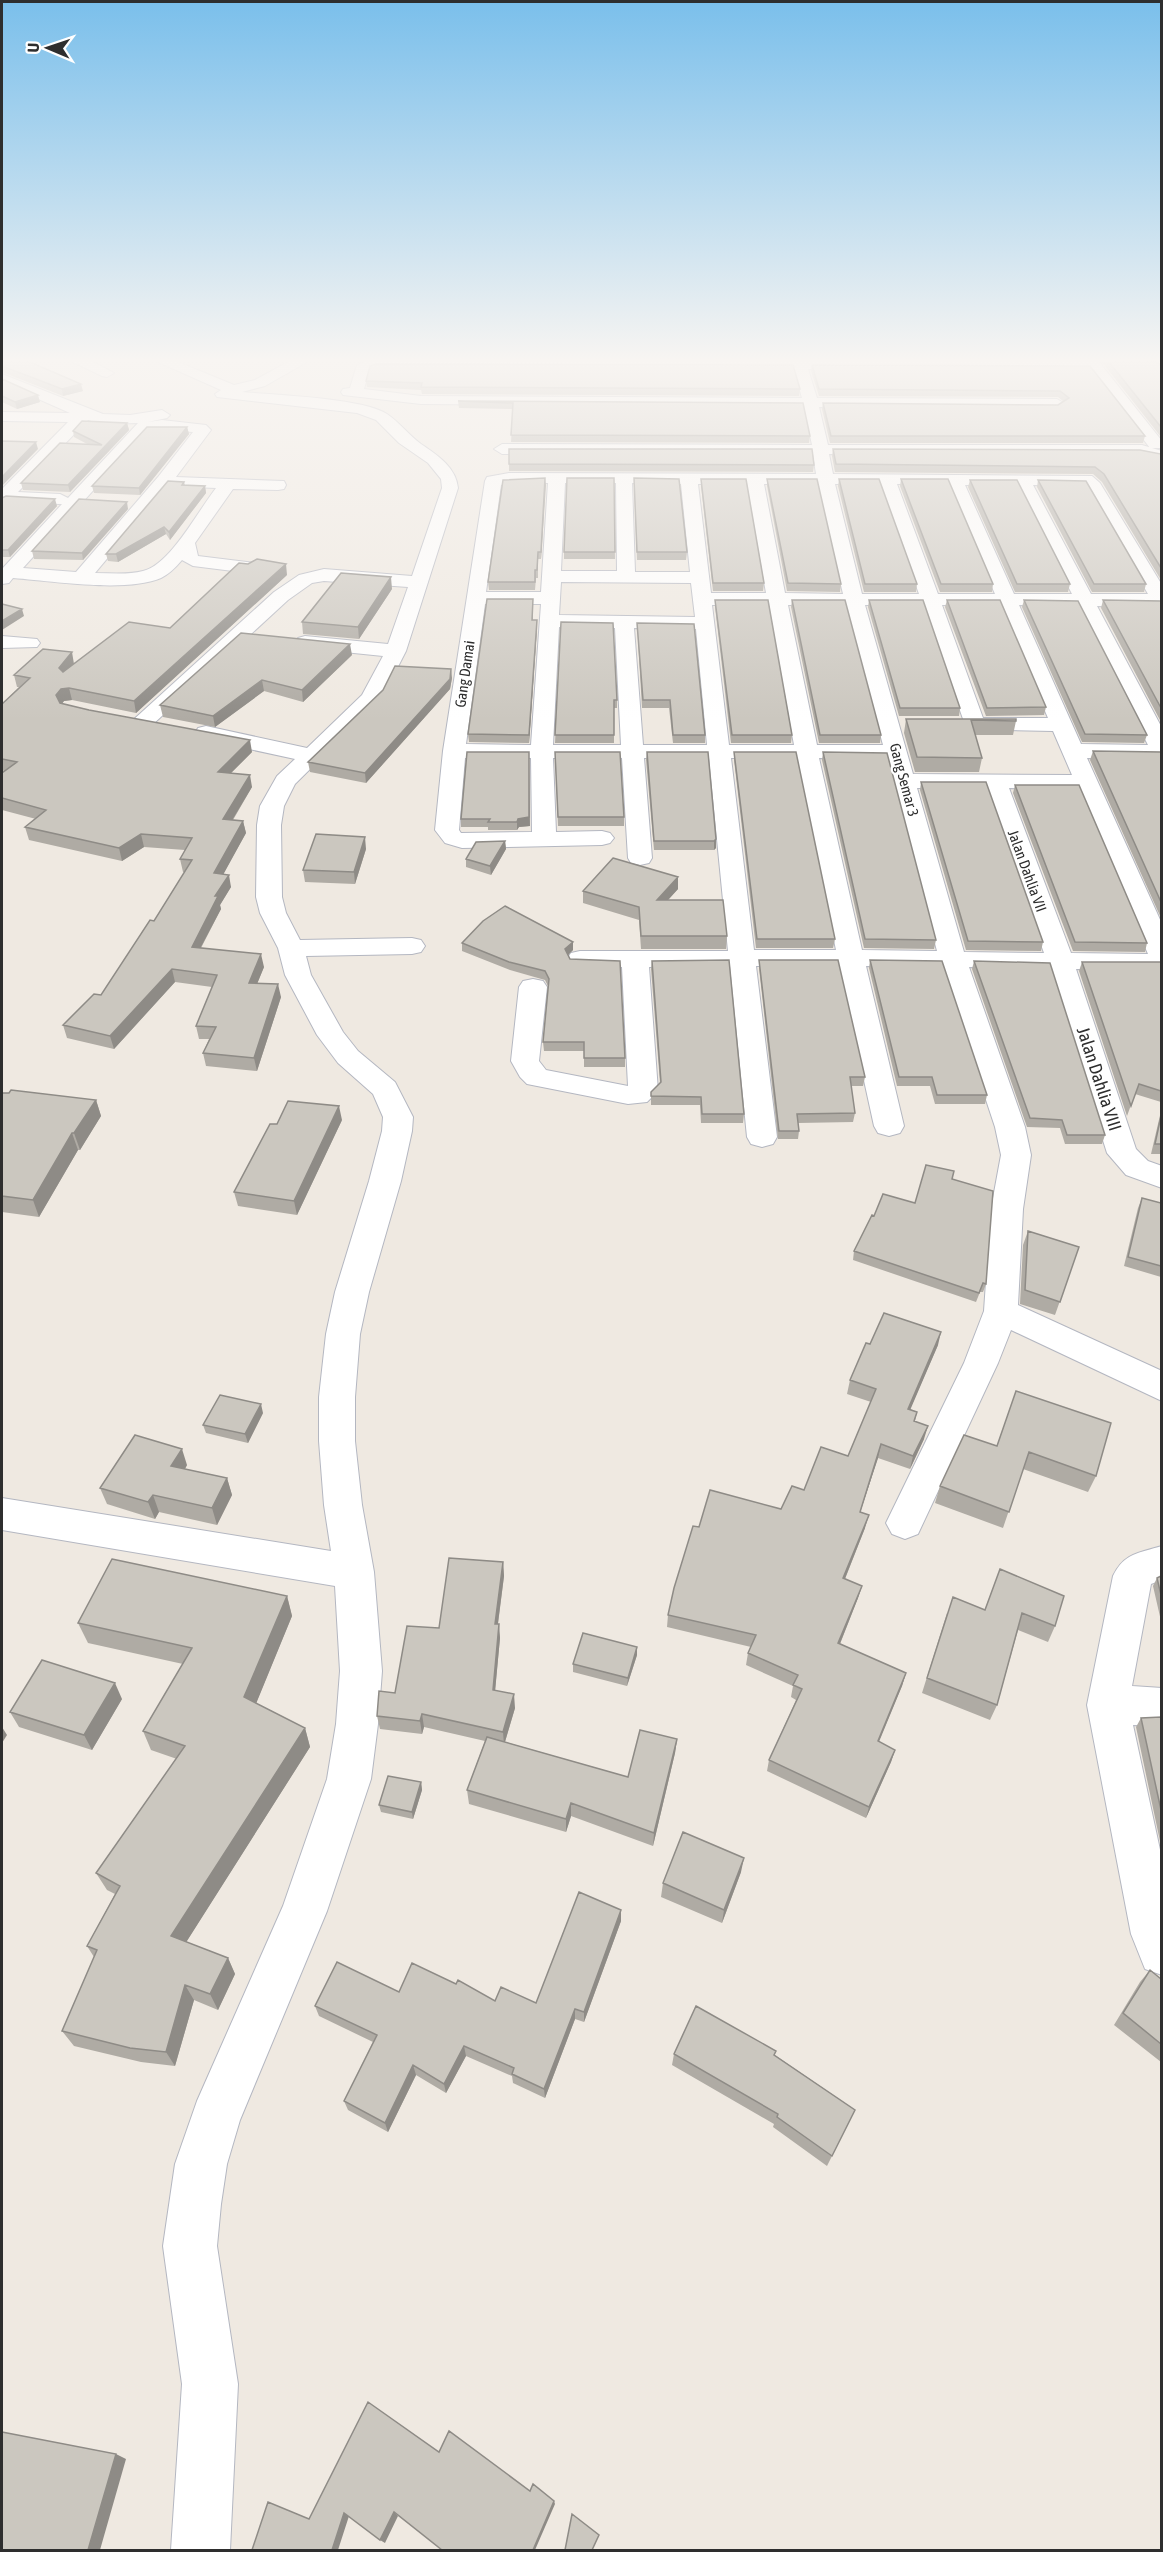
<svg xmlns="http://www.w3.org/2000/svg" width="1163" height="2552" viewBox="0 0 1163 2552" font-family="'Asap Condensed',sans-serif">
<rect width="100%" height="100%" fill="#efe9e1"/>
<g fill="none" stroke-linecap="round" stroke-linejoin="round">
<g stroke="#b4b7c1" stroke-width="2">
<path id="minor" d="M73 362H93L114 373 107 377 102 376Z
M158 362H178L234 385 255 380 288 362H307L265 386 242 392C274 395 363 398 387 414 399 422 409 435 421 444 437 455 456 467 458 488L406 651 382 698 295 784 284 806 281 825 282 897 286 913 300 940 412 938 421 940 425 946 421 952 412 954 306 956 311 975 343 1032 358 1051 395 1082 413 1117 412 1131 401 1181 369 1292 360 1334 355 1397V1441L362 1505 374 1572 382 1671 378 1724 371 1779 327 1911 240 2120 227 2164 221 2204 217 2246 238 2384 230 2550H171L182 2384 163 2246 175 2164 197 2101 283 1906 327 1779 336 1724 340 1671 335 1586 2 1530V1498L331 1551 324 1505 319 1441V1397L326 1334 335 1292 369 1181 382 1131 383 1117 373 1094 338 1063 317 1035 285 975 278 948 260 913 256 897 257 825 260 806 277 776 295 759 198 738 195 733 198 728 206 726 307 748 362 695 383 656 305 648 298 646 295 642 298 638 305 636 388 644 408 587 324 581 312 583 288 600 151 726 143 727 135 726 132 721 274 592 299 575 324 569 412 576 442 488 441 479 428 463 399 443 376 420 357 413 217 397 215 394 221 390Z
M365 362H1099L1162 441V448H1150L1090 370 808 369 817 398 1057 399 1065 404 1057 409 819 407 828 445H1142L1162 451V461L1138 455 829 454 833 474 1092 476 1100 483 1162 585V608L1097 606 1162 728V759L1087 758 1162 924V970L1076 969 1136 1149 1148 1161 1162 1166V1188L1126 1175 1107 1153 1049 969 969 967 1025 1127 1031 1155 1023 1209 1018 1305 1162 1371V1401L1011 1330 998 1363 918 1534 905 1539 892 1534 886 1523 964 1363 984 1311 991 1209 1001 1155 995 1127 942 967 866 966 904 1126 900 1133 889 1136 878 1133 874 1126 839 966H756L777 1137 773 1144 762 1147 751 1144 747 1137 730 966 649 967 658 1091 647 1102 628 1104 527 1084 520 1077 511 1061 519 987 523 981 533 979 543 981 547 987 539 1061 546 1070 628 1086 622 967H580L571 965 567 959 571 953 580 951H728L709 758H644L652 858 649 863 640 865 631 863 628 858 622 758H553L556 832 602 831 610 833 614 838 610 843 602 845 462 848 445 843 435 830 443 751 485 481 487 477 509 473 816 474 813 454H502L494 449 502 444 812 445 804 407 421 404 343 395 341 392 343 389 350 388 357 365ZM376 368 794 369 802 398 421 396 364 389 369 371ZM509 483H548L541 592H486L501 485ZM565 483H616L617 571H561ZM632 483 681 484 690 572H635ZM698 484H747L766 593H711ZM764 484H818L843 594 785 593ZM835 484H880L919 594H862ZM897 484H948L995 594H938ZM965 485H1017L1072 594H1014ZM1033 485 1086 486 1148 594H1091ZM561 582 691 583 695 617 559 615ZM485 604H541L531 745 466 744ZM712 605H769L794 745H729ZM788 605H846L883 745H817ZM865 605H923L963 719 959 724 962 729 1053 731 1072 775 913 774ZM942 605H1000L1048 718H983ZM1019 605 1078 606 1148 745 1081 744ZM559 627 615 628 621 745H553ZM634 628 696 629 707 745H643ZM465 758H531L532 832 461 833 459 830ZM731 758H797L836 950H754ZM819 758 887 759 937 951 862 950ZM917 788H986L1044 953 964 952ZM1009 788 1078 789 1148 954 1071 953Z
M1151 362H1162V370L1157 369Z
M2 374 103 414 130 415 162 410 170 415 167 418 148 422 162 420 206 425 211 430 176 477 284 481 286 485 284 489 278 490 233 489 195 543 198 556 255 563 258 567 255 571 249 573 193 566 182 560C176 567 169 574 161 578 125 593 53 581 13 578L9 583 2 584V569L62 504 2 503V489L68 422 2 421V412L70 413 2 383ZM88 420 102 424 138 423 68 498 60 494 18 492ZM162 430 193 432 158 477 76 572 23 568 147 431ZM168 486 216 488C198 511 170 565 143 571 128 575 111 573 95 573Z
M2 636 37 639 40 643 37 647 2 648Z
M1162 1546V1580L1151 1584 1132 1686 1162 1688V1726L1133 1725 1162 1859V1975L1145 1969 1131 1934 1087 1705 1113 1576C1124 1553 1139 1553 1162 1546Z"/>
</g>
<use href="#minor" fill="#fff" fill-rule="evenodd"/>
</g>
<path fill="#afaba4" d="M2 362 83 391 63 396 2 372Z
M1102 362H1156L1161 365V437Z
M812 365 1090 366 1145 436 1143 443H830L822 409 823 403 1058 405 1063 401 1058 397 819 396 811 371Z
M2 379 40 402 17 409 2 402Z
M366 381 800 389 799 396 422 394 421 390 367 387Z
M458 401 803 403 810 436 809 443 511 442 513 409 459 408Z
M127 423 129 430 70 492 23 490 21 483 89 445 74 437 73 431Z
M187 427 189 434 140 495 94 493 92 486Z
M509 449 814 465 813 472 509 471Z
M833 449 1161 454V580L1102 482 1093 474 835 472 832 456Z
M545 478 541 559H538V578H536L535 590H489L488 582Z
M614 478 615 559H564V552Z
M701 479 764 583 763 591H713L701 486Z
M767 479 841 584 840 592 787 591 767 486Z
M839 479 917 584 916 592H864L838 486Z
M901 479 993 584 992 592H940L900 486Z
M970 480 1070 584 1068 592H1015L968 487Z
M1038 480 1146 584 1144 592H1092L1037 487Z
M184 482 185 485 205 486 206 493 170 540 166 534 118 562 108 561 106 554Z
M634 485 687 552 686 560H637Z
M2 498 57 506 10 557H2Z
M128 509 83 560 34 559 32 551Z
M287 575 136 713 72 700 64 701 62 704 252 752 231 773 252 787 233 820 243 821 246 833 223 874 231 887 220 905 221 909 201 948 264 967 257 984 281 997 257 1071 206 1066 203 1053 209 1039H199L196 1026 212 987 175 982 114 1049 67 1038 63 1025 101 995 154 921 185 872H183L180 859 185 850 144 847 122 861 29 840 25 827 36 819 2 810V773L4 771 2 770V704L19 687H17L14 675 74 663 170 628Z
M392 589 359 639 303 634 302 622Z
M533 599V620L537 628 529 743 469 742 468 734Z
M715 600 792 735 791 743H731L715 607Z
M792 600 881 735 880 743H819L791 607Z
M869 600 960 708 959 716H899L868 607Z
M947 600 1046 707 1044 715 986 716 945 607Z
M1024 600 1147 735 1144 743 1082 742 1022 607Z
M1103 600 1161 601V722L1101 608Z
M561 622 617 700V708H614V743H555Z
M637 623 705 735V743H673L669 708H642Z
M352 655 303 702 264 691 215 727 163 717 160 705Z
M452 678 450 689 366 783 310 772 308 762Z
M906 719 1016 721 1013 735H975L982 758 979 772H915L904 733Z
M1093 751 1161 752V918L1090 760Z
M467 752 530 826 519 827 517 830H488V827H461V819Z
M555 752 624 817V826H558Z
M647 752H708L716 848 714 850H654L646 760Z
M734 752 835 939 833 948H756L734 760Z
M823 752 936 940 934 949 864 948 822 760Z
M921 782 1043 942 1041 951 966 950 920 790Z
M1015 785 1147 943 1145 952 1073 951 1013 793Z
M505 841 506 849 491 875 466 867V859Z
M366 849 355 884 305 882 303 870Z
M678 877V889L668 900 727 936 726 949H641L639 920 583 903V891Z
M573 942V950L568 955 625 1058V1067H584V1051H544L543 1042 548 986 545 980 510 970 462 951V943Z
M759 960 865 1077 863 1086H851L855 1113 853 1122 798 1123 799 1131 798 1139H778L759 968Z
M870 960 987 1095 985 1104H935L930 1086H897L869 968Z
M652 961 744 1114 743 1123H701L700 1105H651V1092L660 1083 651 969Z
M974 961 1105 1135 1102 1144H1065L1060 1128 1027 1127 972 969Z
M1082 962H1161V1102L1135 1094 1127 1116 1079 971Z
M2 1093 96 1100 101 1116 80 1150H78L39 1217 2 1212Z
M1161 1111V1154H1151Z
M342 1120 297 1215 238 1206 234 1192Z
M952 1179 986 1284 983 1292H980L976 1302 853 1260 854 1251 874 1216 915 1203Z
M1142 1198 1161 1203V1277L1124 1266 1138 1208Z
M1028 1231 1079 1247 1055 1315 1020 1304 1023 1245Z
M870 1344 938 1345 910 1409 917 1412 915 1421 924 1439 910 1469 878 1458 860 1512 865 1528 845 1579 862 1586 858 1598 840 1644 906 1673 902 1686 879 1742 895 1750 891 1762 866 1818 767 1771 769 1760 796 1700 791 1697 793 1686 746 1665 748 1653 751 1647 667 1627 668 1615 699 1527 781 1509 848 1456 871 1402 847 1394 850 1380Z
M1016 1391 1096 1476 1088 1492 1023 1469 1003 1528 935 1503 940 1486 997 1446Z
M263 1413 248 1443 206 1433 203 1425Z
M187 1465 185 1469 227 1478 232 1495 217 1525 159 1512 155 1519 107 1504 100 1488Z
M503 1562 504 1576 498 1624 500 1638 495 1690 515 1708 505 1742 628 1777 677 1739 675 1753 653 1846 571 1816 566 1832 469 1804 467 1790 485 1741 424 1727 422 1734 380 1729 377 1716 395 1693 439 1628Z
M1000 1569 1055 1626 1048 1642 1018 1630 997 1705 990 1720 922 1693 947 1613 985 1609Z
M1161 1576V1621L1153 1586 1157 1578Z
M287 1596 292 1616 256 1703 305 1728 310 1747 186 1942 228 1958 235 1974 218 2010 194 2000 175 2066 141 2062 74 2046 62 2031 94 1957 87 1946 115 1894 107 1890 96 1873 177 1759 151 1750 143 1731 183 1664 88 1643 78 1623Z
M637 1655 627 1686 573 1672V1664Z
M122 1699 92 1750 19 1727 10 1712Z
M1161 1717V1846L1136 1727 1141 1718Z
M421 1782 422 1790 413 1819 381 1812 379 1805Z
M741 1872 722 1923 661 1897 663 1883Z
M621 1910V1921L584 2022 575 2019 545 2098 513 2083 512 2076 466 2056 446 2093 416 2075 388 2132 348 2110 344 2101 373 2042 319 2016 315 2006 399 1992 456 1984 495 2001 536 2003Z
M1150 1970 1161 1979V2062L1114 2025 1140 1982Z
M674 2054 775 2055 855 2110 827 2166 773 2127 774 2124 672 2065Z"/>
<path fill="#8e8b86" d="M81 384 83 391 63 396 62 389Z
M38 395 40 402 17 409 15 402Z
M127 423 129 430 70 492 68 485Z
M187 427 189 434 140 495 139 488Z
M36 442 38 449 2 486V477Z
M545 478 546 485 541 559V552Z
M205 486 206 493 170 540 169 532Z
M55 499 57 506 10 557 8 550Z
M127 502 128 509 83 560 82 553Z
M164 527 166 534 118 562 116 554Z
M286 564 287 575 136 713 134 701Z
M391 577 392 589 359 639 358 627Z
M22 609 24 616 2 630V621Z
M537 620V628L529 743V735Z
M350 644 352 655 303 702 302 690Z
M72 652 74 664 62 680 59 668Z
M451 669 452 678 450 689 366 783 365 773Z
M262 680 264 691 215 727 213 716Z
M69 688 72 700 64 701 59 707 56 695 61 689Z
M250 740 252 752 220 784 218 772Z
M529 752 530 826 519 827 517 830V822Z
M250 775 252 787 225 832 223 819Z
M243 821 246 833 217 886 214 873Z
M141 834 144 847 122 861 119 848Z
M365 837 366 849 355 884 354 872Z
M716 839V848L714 850V841Z
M505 841 506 849 491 875 490 866Z
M229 875 231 887 220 905 221 909 194 960 192 947 215 896Z
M678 877V889L657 912V900Z
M573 942V950L565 958V949Z
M261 954 264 967 252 996 249 983Z
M172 969 175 982 114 1049 110 1036Z
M278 984 281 997 257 1071 254 1058Z
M96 1100 101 1116 80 1150 74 1133Z
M339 1106 342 1120 297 1215 294 1201Z
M72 1133 78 1150 39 1217 33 1200Z
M941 1332 938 1345 905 1422 908 1409Z
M261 1404 263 1413 248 1443 245 1434Z
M928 1426 924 1439 910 1469 913 1456Z
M881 1444 878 1458 856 1525 860 1512Z
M182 1449 187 1465 177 1483 171 1466Z
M227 1478 232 1495 217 1525 212 1508Z
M153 1495 159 1512 155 1519 148 1502Z
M869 1515 865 1528 840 1591 843 1578Z
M503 1562 504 1576 496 1638 495 1624Z
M862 1586 858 1598 835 1656 838 1643Z
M287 1596 292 1616 251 1716 244 1697Z
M499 1624 500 1638 494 1703 493 1690Z
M637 1647V1655L627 1686 628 1678Z
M906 1673 902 1686 874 1753 878 1741Z
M115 1683 122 1699 92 1750 84 1735Z
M514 1694 515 1708 504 1745 503 1732Z
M422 1714 424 1727 422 1734 420 1721Z
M2 1727 7 1735 2 1743Z
M305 1728 310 1747 180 1952 171 1936Z
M677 1739 675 1753 653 1846 654 1833Z
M895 1750 891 1762 866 1818 869 1807Z
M421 1782 422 1790 413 1819 412 1812Z
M571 1803V1816L566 1832V1819Z
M744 1858 741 1872 722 1923 724 1910Z
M621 1910V1921L584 2022V2012Z
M228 1958 235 1974 218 2010 210 1994Z
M185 1985 194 2000 175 2066 166 2052Z
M575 2009V2019L545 2098 544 2089Z
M464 2046 466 2056 446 2093 444 2084Z
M413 2065 416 2075 388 2132 385 2123Z
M116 2454 126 2459 100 2550H88Z
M554 2501 555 2504 535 2550H533Z
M394 2512 398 2516 385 2543 380 2540Z
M344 2513 349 2516 338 2550H332Z"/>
<path fill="#cbc7bf" stroke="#8e8b86" stroke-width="1.5" d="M2 362H30L81 384 62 389 2 366Z
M1109 362H1156L1161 365V427Z
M376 364 793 365 800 389 421 387 422 383 366 381 370 366Z
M812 365 1090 366 1145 436H831L823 403 1058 405 1069 398 1060 391 819 389Z
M2 379 38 395 15 402 2 396Z
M458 401 803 403 810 436 511 435 513 403Z
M82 421 127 423 68 485 21 483 60 443 102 445 73 431Z
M147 427H187L139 488 92 486Z
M2 441 36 442 2 477Z
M509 449H812L814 465 509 464Z
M833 449 1140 450 1161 454V568L1104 474 1095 467 836 464Z
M545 478 541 552H538L537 570H535V582H488L503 480Z
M567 478H614L615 552H564Z
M634 478 679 479 687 552H637Z
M701 479H746L764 583H713Z
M767 479H817L841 584 788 583Z
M839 479H879L917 584H865Z
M901 479H948L993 584H941Z
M970 480H1017L1070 584H1017Z
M1038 480 1086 481 1146 584H1094Z
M168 481 184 482 182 485 205 486 169 532 164 527 116 554H106Z
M6 496 55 499 8 550H2V498Z
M79 499 127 502 82 553 32 551Z
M257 559 286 564 134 701 69 688 61 689 56 695 60 703 89 710 250 740 218 772 250 775 223 819 243 821 214 873 229 875 215 896H218L192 947 261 954 249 983 278 984 254 1058 203 1053 216 1027 196 1026 217 975 172 969 110 1036 63 1025 94 994 101 995 150 920 154 921 192 860 180 859 192 838 141 834 119 848 25 827 46 810 2 798V773L17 762 2 759V704L30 678 14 675 43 649 72 652 59 668 63 672 129 622 170 628 239 563 248 564Z
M341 573 391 577 358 627 302 622Z
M487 599H533L532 620H537L529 735 468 734Z
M715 600H768L792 735H732Z
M792 600H845L881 735H820Z
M869 600H923L960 708H900Z
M947 600H1000L1046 707 987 708Z
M1024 600 1078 601 1147 735 1085 734Z
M1103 600 1161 601V708Z
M2 604 22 609 2 621Z
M561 622 613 623 617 700H614V735H555Z
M637 623 694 624 705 735H673L670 700H643Z
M241 633 350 644 302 690 262 680 213 716 160 705Z
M395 666 451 669 450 679 365 773 308 762 383 690Z
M906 719H1016V721L971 720 982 758 917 757Z
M1093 751 1161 752V902Z
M467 752H529V817L518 819 517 822H488L490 819H461Z
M555 752H620L624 817H558Z
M647 752H708L716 839 714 841H654Z
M734 752H796L835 939H757Z
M823 752 887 753 936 940 865 939Z
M921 782H986L1043 942 968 941Z
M1015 785H1079L1147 943 1075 942Z
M316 834 365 837 354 872 303 870Z
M505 841 490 866 466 859 476 842Z
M613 858 678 877 657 900H723L727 936H641L639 907 583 891Z
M505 906 573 942 565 949 570 959 620 961 625 1058H584V1042H543L549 979 545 971 509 962 462 943 483 921Z
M729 960 744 1114H702L701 1097 651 1096V1092L661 1082 652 961Z
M759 960H838L865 1077H850L855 1113 797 1114 799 1131H779Z
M870 960 942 961 987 1095H937L932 1077H899Z
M974 961 1050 963 1105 1135H1067L1062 1120 1030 1118Z
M1082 962H1161V1091L1139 1084 1131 1106Z
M11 1090 96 1100 74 1133H72L33 1200 2 1196V1093H9Z
M288 1101 339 1106 294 1201 234 1192 270 1124H277Z
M1161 1116V1144H1155Z
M926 1165 954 1171 952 1179 993 1191 986 1284 983 1283 979 1293 854 1251 872 1215 874 1216 883 1194 915 1203Z
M1142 1198 1161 1203V1266L1128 1257Z
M1028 1231 1079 1247 1060 1302 1025 1290Z
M884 1313 941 1332 908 1409 917 1412 914 1421 928 1426 913 1456 881 1444 860 1512 869 1515 843 1578 862 1586 838 1643 906 1673 878 1741 895 1750 869 1807 769 1760 802 1689 793 1685 798 1675 748 1653 756 1635 668 1615 674 1588 693 1526 699 1527 710 1490 781 1509 792 1486 804 1490 821 1447 848 1456 876 1389 850 1380 866 1343 870 1344Z
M1016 1391 1111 1423 1096 1476 1029 1452 1009 1512 940 1486 964 1435 997 1446Z
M220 1395 261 1404 245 1434 203 1425Z
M135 1435 182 1449 171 1466 227 1478 212 1508 153 1495 148 1502 100 1488Z
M449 1558 503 1562 495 1624H499L493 1690 514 1694 503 1732 422 1714 420 1721 377 1716 379 1691 395 1693 407 1626 439 1628Z
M112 1559 287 1596 244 1697 305 1728 171 1936 228 1958 210 1994 185 1985 166 2052 130 2048 62 2031 97 1950 87 1946 120 1886 96 1873 185 1746 143 1731 192 1648 78 1623Z
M1000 1569 1064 1596 1055 1626 1022 1613 997 1705 927 1678 953 1597 985 1610Z
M1161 1576V1595L1157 1578Z
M583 1633 637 1647 628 1678 573 1664Z
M42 1660 115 1683 84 1735 10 1712Z
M1161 1717V1810L1141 1718Z
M640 1730 677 1739 654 1833 571 1803 566 1819 467 1790 487 1737 628 1777Z
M388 1776 421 1782 412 1812 379 1805Z
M683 1832 744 1858 724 1910 663 1883Z
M579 1892 621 1910 584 2012 575 2009 544 2089 512 2074 514 2068 464 2046 444 2084 413 2065 385 2123 344 2101 377 2035 315 2006 337 1962 399 1992 412 1963 456 1984 458 1980 495 2001 501 1987 536 2003Z
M1150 1970 1161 1979V2044L1123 2013Z
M696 2006 776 2051 774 2055 855 2110 832 2156 777 2117 778 2114 674 2054Z
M368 2402 439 2452 449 2431 530 2491 533 2484 554 2501 533 2550H442L394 2512 380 2540 344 2513 332 2550H252L268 2502 309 2519Z
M2 2432 116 2454 88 2550H2Z
M572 2514 599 2535 592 2550H565Z"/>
<linearGradient id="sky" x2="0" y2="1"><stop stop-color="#7abfeb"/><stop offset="0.5" stop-color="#f8f5f2"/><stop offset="1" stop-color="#f8f5f2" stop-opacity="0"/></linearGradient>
<rect width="1163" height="720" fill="url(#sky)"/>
<g text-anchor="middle" stroke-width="4.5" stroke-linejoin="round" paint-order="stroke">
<g font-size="15" fill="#2e2e2e" stroke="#fff">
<text transform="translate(465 674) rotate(-82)" y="5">Gang Damai</text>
<text transform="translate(904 780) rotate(75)" y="5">Gang Semar 3</text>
<text transform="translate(1027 871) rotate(70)" y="5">Jalan Dahlia VII</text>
</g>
<g font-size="18" fill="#2e2e2e" stroke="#fff">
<text transform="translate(1099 1079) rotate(72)" y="6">Jalan Dahlia VIII</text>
</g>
</g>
<rect width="1163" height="2552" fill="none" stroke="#2e2e2e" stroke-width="6"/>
<g transform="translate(48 48) rotate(272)" stroke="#ffffff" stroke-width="4.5" paint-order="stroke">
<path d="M0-4.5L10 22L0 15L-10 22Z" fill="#2e2e2e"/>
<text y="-9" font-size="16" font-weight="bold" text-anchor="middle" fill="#2e2e2e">U</text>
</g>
</svg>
